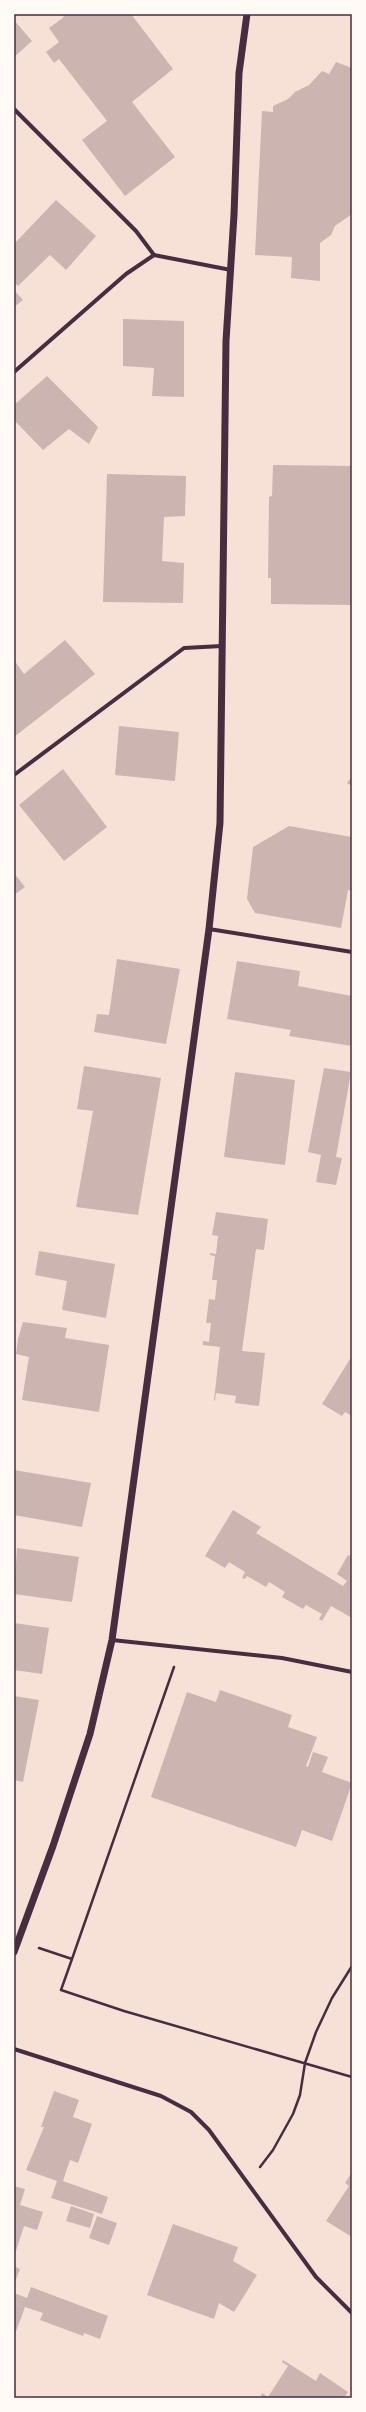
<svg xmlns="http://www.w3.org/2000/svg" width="366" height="2412" viewBox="0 0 366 2412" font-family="'PT Serif',serif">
<rect width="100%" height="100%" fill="#f7e1d7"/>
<path fill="#ccb4b1" d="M61 14H131L173 69 132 102 175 157 125 196 82 140 107 121 59 59 54 63 46 52 59 42 49 28 64 17Z
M14 20 32 41 14 57Z
M336 62 352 68V214L335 226 331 235 320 243V281L291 278 292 257 255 255 262 111 273 112V106L288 99 295 92 309 85 322 71 329 74Z
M56 200 96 236 66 270 50 255 18 286 14 282V244Z
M14 290 23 300 14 307Z
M123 319 184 321V397L152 396 154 368 123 366Z
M47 376 98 427 89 444 69 429 43 450 14 420V405Z
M273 465 352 466V605L271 604V578H268L269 497 272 496Z
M107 474 186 476 185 516 164 517 162 561 184 563 183 603 103 602Z
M65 640 95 674 14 737V660L24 674Z
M119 726 179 732 175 781 115 775Z
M63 769 107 827 64 861 19 805Z
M352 776V786L347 783Z
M289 826 352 837V891L348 890 341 928 255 913 247 899 253 847Z
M14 873 25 887 14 895Z
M117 959 180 969 166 1044 94 1032 97 1014 109 1015Z
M237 961 300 971 298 986 352 996V1046L289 1036 291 1030 227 1019Z
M84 1066 161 1078 138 1215 76 1207 93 1111 77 1109Z
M324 1068 351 1072 336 1157 342 1158 336 1185 316 1182 321 1155 308 1152Z
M235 1072 295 1080 285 1165 224 1157Z
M216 1212 268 1219 264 1250 256 1249 242 1351 265 1353 259 1406 235 1403 236 1396 216 1393 215 1401 214 1400 220 1347 203 1345V1341L209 1342 211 1323H206L209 1299 215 1300 217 1280H212L215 1256 210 1255V1253L216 1254 218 1236 212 1235Z
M39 1251 115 1264 106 1318 62 1310 67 1281 35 1275Z
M23 1322 67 1328 65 1338 109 1345 99 1412 22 1400 29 1357 16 1354 18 1339Z
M350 1359 352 1360V1416L345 1412 342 1416 322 1404Z
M14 1470 91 1483 82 1527 14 1515Z
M233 1510 261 1527 256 1533 343 1586 347 1581 337 1574 348 1555 352 1557V1618L331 1606 322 1621 319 1619 322 1614 306 1605 303 1609 282 1597 285 1592 269 1582 266 1587 247 1576 245 1579 242 1578 245 1572 229 1562 225 1568 205 1556Z
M17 1548 79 1557 72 1602 14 1594Z
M14 1623 49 1628 42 1674 14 1670Z
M220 1690 292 1715 288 1727 317 1737 306 1766 308 1767 313 1752 328 1757 322 1772 352 1783 332 1841 302 1830 296 1847 151 1797 187 1692 216 1702Z
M14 1696 39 1700 23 1782 14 1780Z
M54 2091 79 2100 73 2117 92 2124 78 2163 70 2160 63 2181 108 2197 102 2214 51 2198 57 2181 26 2170 44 2127H41Z
M352 2172V2237L326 2221 349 2186 345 2183Z
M14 2186 25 2189 20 2205 43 2212 37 2230 24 2226 16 2251 14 2250Z
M71 2206 94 2214 90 2228 66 2221Z
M97 2216 117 2223 109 2245 89 2238Z
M173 2224 238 2247 233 2261 257 2275 234 2312 219 2303 214 2319 147 2295Z
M14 2266 20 2269 14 2285Z
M31 2287 108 2316 100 2339 84 2333 83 2336 40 2320 43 2313 25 2307 14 2337V2293L27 2298Z
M283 2360 316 2381 320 2373 348 2392 344 2398H264L261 2396 262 2393 268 2397 288 2366 282 2362Z"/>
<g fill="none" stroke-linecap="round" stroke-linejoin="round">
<path stroke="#4a2c40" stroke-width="2.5" d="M39 1948 72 1959 61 1990 124 2011 352 2077
M72 1959 174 1667
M260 2167 273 2150 293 2114 300 2095 305 2063 316 2032 332 1998 352 1966"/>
<path stroke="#4a2c40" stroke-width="4" d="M14 109 136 231 154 255 231 270
M14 372 126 274 154 255
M14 775 184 648 222 646
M209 929 352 952
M112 1640 282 1658 352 1672
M14 2049 161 2096 191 2112 209 2130 316 2277 352 2313"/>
<path stroke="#4a2c40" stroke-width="7" d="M14 1952 53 1846 90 1734 112 1640 209 929 220 823 226 341 234 215 239 73 247 14"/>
</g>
<rect width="366" height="2412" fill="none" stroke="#fffaf5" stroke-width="30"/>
<rect x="15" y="15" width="336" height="2382" fill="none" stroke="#4a2c40" stroke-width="1.5"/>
</svg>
